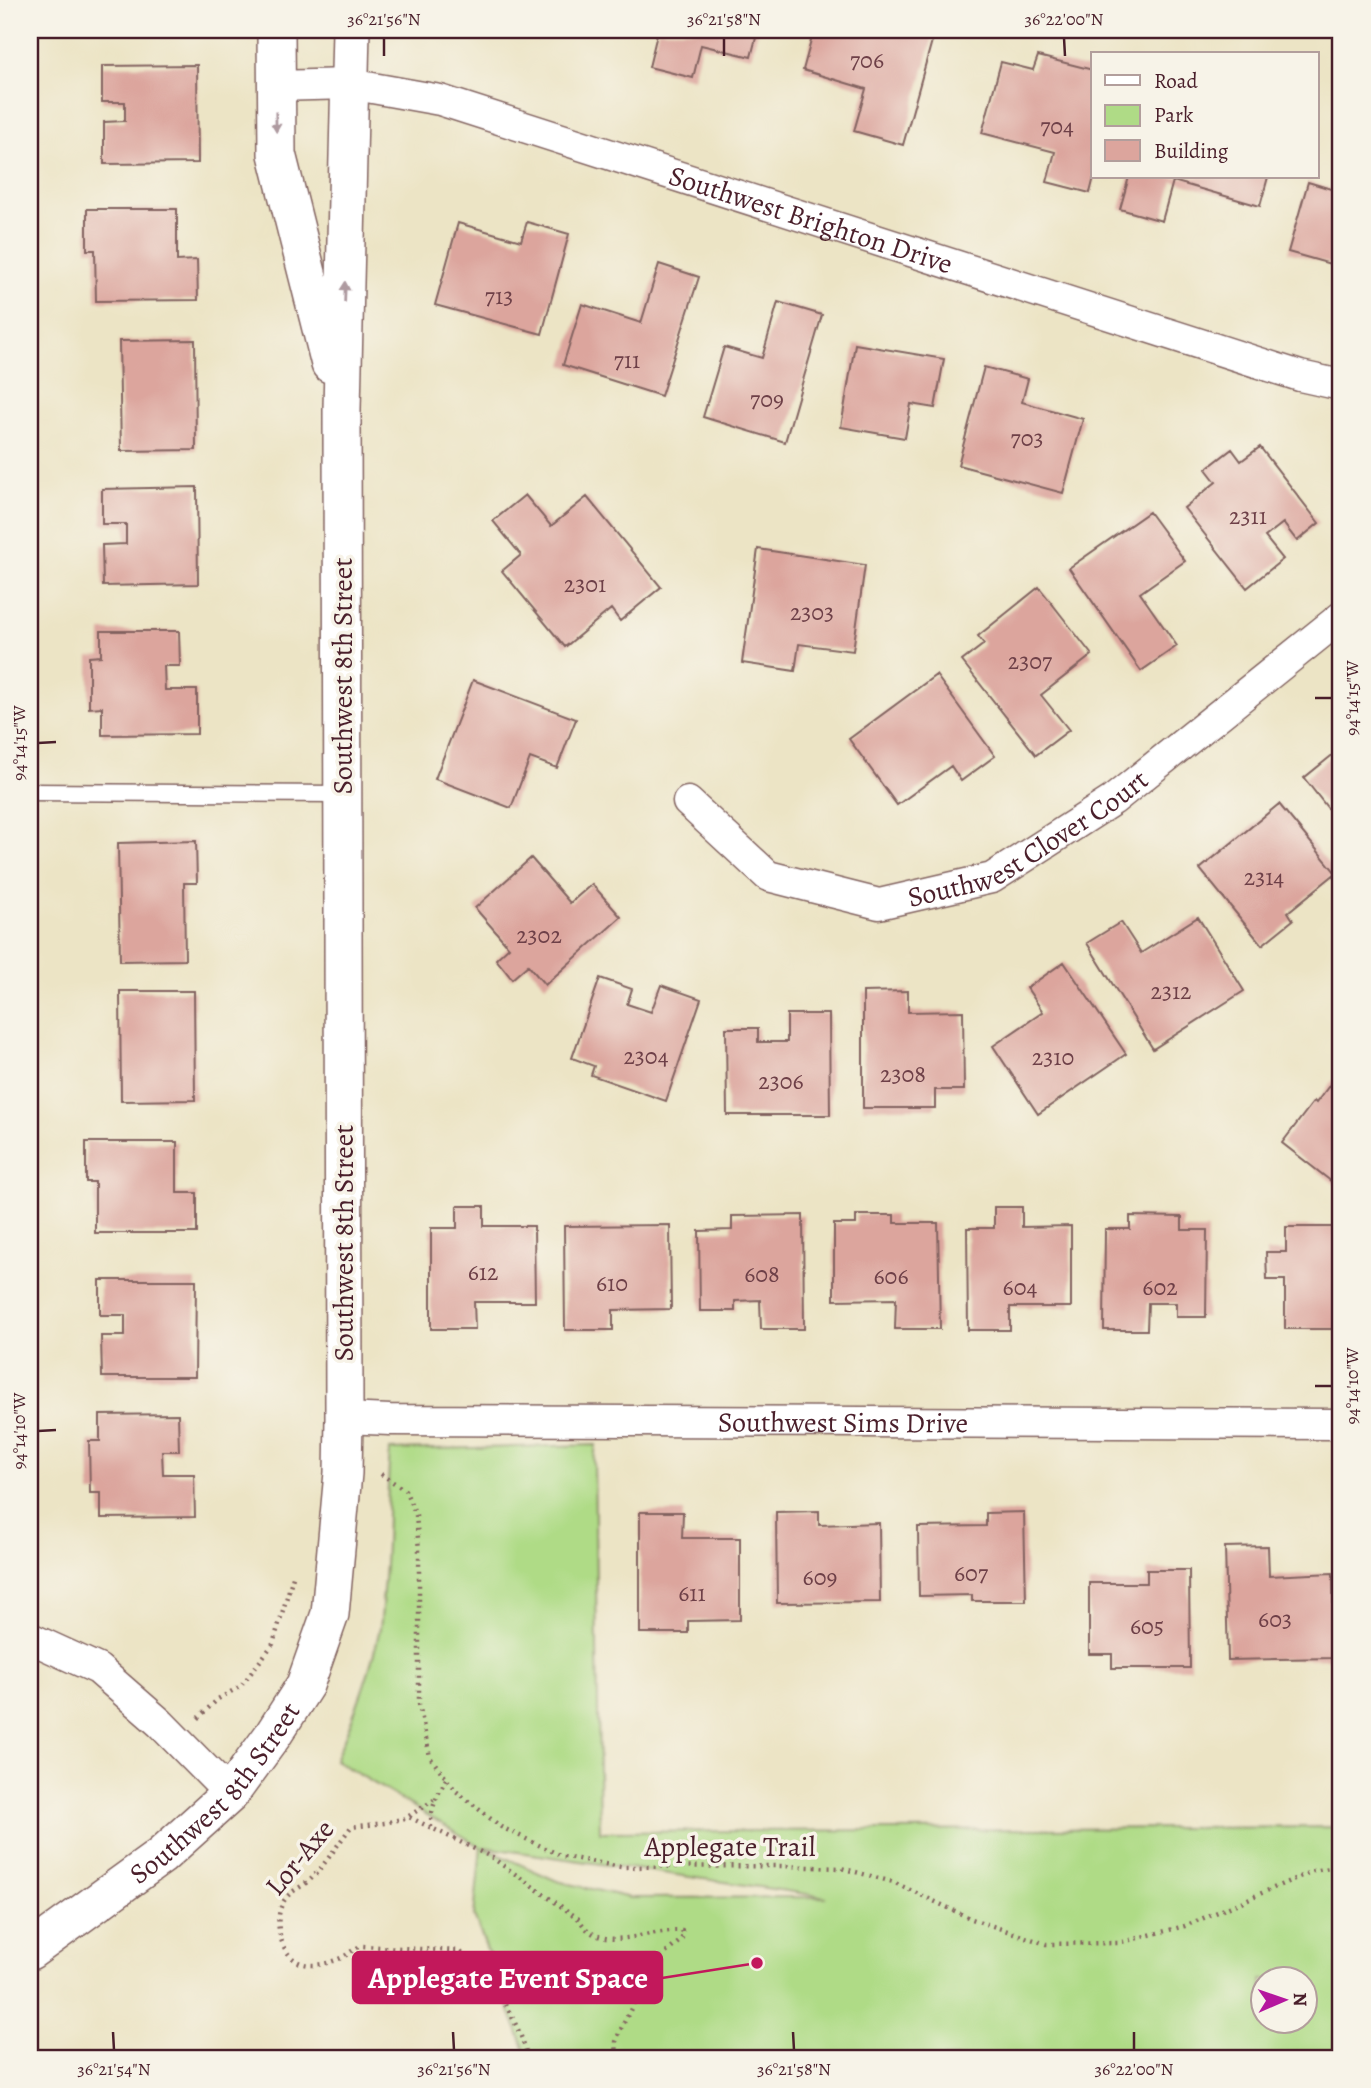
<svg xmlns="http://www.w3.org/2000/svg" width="1371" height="2088" viewBox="0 0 1371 2088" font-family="Alegreya,serif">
<rect width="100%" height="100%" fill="#f7f3e8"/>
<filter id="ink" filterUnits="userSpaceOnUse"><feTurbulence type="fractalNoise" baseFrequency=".0143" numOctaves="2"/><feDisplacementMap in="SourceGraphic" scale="14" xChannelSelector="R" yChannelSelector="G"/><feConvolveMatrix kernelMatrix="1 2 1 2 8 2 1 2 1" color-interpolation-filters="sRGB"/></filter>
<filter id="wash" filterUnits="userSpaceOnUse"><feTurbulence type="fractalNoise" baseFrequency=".00686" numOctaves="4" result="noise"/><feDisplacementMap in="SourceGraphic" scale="28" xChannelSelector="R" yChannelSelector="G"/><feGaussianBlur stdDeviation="1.57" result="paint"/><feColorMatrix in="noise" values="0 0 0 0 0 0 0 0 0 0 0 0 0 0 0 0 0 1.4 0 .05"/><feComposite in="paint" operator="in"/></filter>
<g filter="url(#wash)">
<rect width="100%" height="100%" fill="#ece4c5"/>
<path fill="#afdb86" stroke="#7c7d58" stroke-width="2" fill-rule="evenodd" d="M596 1445 594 1460 600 1832 1341 1827V2058H528L474 1916 481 1847 335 1760C354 1717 370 1674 380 1628 382 1616 382 1603 383 1590 388 1544 386 1497 390 1450ZM484 1848V1847L827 1897 630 1898 557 1881ZM1262 1980H1304V2022H1262Z"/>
<g id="blocks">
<path fill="#dca59d" d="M658 30H758L751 57 701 45 693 78 649 67Z
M814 30H935L903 145 854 131 866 89 803 70Z
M1038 56 1093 70 1094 177 1090 193 1047 182 1055 152 982 133 1001 62 1033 70Z
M197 65 198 163 104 164V122L125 121V102H102V66Z
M1129 177H1268L1260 206 1173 181 1162 221 1120 209Z
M1308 182 1341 192V267L1288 252Z
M87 209H177V261L197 260 198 300 96 301 95 250H87Z
M527 222 569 234 542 334 435 305 458 223 521 241Z
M659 264 699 277 661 396 563 365 582 304 641 323Z
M778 302 822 315 785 442 703 417 724 347 762 358Z
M195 340 196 450 121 451 119 341Z
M855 344 944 359 935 408 911 404 905 438 841 427Z
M984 367 1028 379 1022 402 1083 419 1063 493 958 465Z
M1260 447 1319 523 1297 541 1283 523 1265 537 1283 559 1247 588 1184 508 1216 482 1206 469 1232 449 1241 461Z
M197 487 198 584 103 586 102 545 126 544V524H102V489Z
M525 495 551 526 587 497 661 587 620 621 611 609 565 647 502 571 521 555 493 521Z
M1149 512 1185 561 1140 593 1177 646 1141 671 1069 568Z
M758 549 865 565 853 651 799 644 795 671 742 663Z
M1039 587 1092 655 1041 695 1069 730 1036 755 962 661 984 644 978 636Z
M101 631H179L180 666H164L165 690H197V734L102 735V707L89 708V657L101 656Z
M936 675 995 756 961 781 951 766 897 805 849 739Z
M473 680 576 719 557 768 530 758 511 808 435 779Z
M1341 748V825L1304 778Z
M1279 804 1336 873 1288 912 1293 920 1262 945 1200 869Z
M196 841 197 883H184L185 960 120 961 118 843Z
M531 858 570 903 592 884 621 917 545 985 528 965 512 979 496 959 509 947 475 908Z
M1198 917 1244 991 1153 1049 1087 943 1121 922 1141 953Z
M1064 962 1126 1054 1038 1114 993 1046 1043 1012 1027 988Z
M600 978 632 989 627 1004 651 1012 661 985 701 999 666 1101 591 1075 594 1066 572 1058Z
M120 991H194L195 1100 121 1101Z
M908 991V1012L963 1011 964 1090H935V1108H863V992Z
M787 1014H829L830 1115H727L726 1028H758V1042H787Z
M1341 1070V1189L1282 1143 1314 1101 1316 1103Z
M86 1142H177V1193H197V1233H95V1182H86Z
M457 1206H484V1226H534L535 1302H474L475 1329H431V1228H457Z
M994 1207H1022V1227L1071 1226V1307H1010V1330H968L967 1228H994Z
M803 1215 804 1329H761L760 1300 735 1301V1311H700L699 1231 732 1230V1216Z
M856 1215H894V1223H938L940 1329H895L896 1299 834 1300V1224H856Z
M1130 1216 1182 1217V1230H1207L1206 1317H1176V1303H1148L1147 1330H1104L1105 1229H1130Z
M670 1225 671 1309 613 1310V1330H565L564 1226Z
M1286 1227H1341V1329H1285V1280H1267L1266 1252H1286Z
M100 1280H196L195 1377H102L101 1336H125V1315H100Z
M178 1414 179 1451H162L163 1474H194L195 1517 101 1518V1493H90L89 1441H100V1415Z
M819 1511V1525L879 1523 880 1602 777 1603 776 1512Z
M640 1512H683L682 1538H740V1620L688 1621V1633H640Z
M1024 1512 1026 1601H972V1595L919 1596 918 1527 986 1526V1513Z
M1268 1546 1269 1576 1333 1573 1334 1658 1228 1660 1225 1547Z
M1147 1570H1189L1190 1668H1112V1654H1089V1583H1147Z"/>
</g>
</g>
<g filter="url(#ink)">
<use href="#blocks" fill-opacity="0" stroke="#836461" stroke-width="2"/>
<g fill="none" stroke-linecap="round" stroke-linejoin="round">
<g stroke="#836461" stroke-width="19">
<path id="service" d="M30 792 342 794"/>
</g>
<g stroke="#836461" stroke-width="33">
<g id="minor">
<path id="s1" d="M275 86 350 84 440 100 1300 376 1341 385"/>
<path id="s2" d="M688 802 768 876 879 904 992 878 1113 800 1341 617"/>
<path id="s3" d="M344 1418 390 1420 1341 1424"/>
<path d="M30 1638 98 1669 160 1723 230 1794"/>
</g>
</g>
<g stroke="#836461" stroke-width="40">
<g id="tertiary">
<path d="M276 30 277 154 330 364"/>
<path id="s4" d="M30 1951 161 1856 230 1794 273 1735 305 1685 330 1614 343 1473 344 1418 342 409 351 30"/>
</g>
</g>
<path stroke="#836461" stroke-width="4.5" stroke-dasharray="2 5" stroke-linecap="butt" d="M381 1474 405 1490 416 1515 419 1550V1704L430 1757 456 1791 501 1827 562 1856 621 1867 781 1866 841 1868 893 1882 972 1919 1046 1944 1118 1943 1185 1926 1313 1871 1341 1866
M198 1718 218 1699 241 1686 273 1644 294 1573
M409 1816 434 1800
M431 1827C430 1808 438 1794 446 1779
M527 2058C526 2042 506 2001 494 1990 488 1985 481 1983 476 1977 469 1969 469 1957 459 1951L362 1946C354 1948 350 1953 343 1957 315 1970 288 1970 280 1935 277 1923 278 1908 286 1898 292 1890 304 1886 311 1879 326 1863 338 1844 351 1827L385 1823 409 1817 491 1857 579 1919C601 1957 647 1928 682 1931L683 1936 680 1941 647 1969 639 1992 619 2033 616 2042 617 2058"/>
<use href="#service" stroke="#fff" stroke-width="16"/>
<use href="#minor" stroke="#fff" stroke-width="30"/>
<use href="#tertiary" stroke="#fff" stroke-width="37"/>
</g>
<defs><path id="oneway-solid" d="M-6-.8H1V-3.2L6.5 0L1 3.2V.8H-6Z" transform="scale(1.75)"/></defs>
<g fill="#ae9aa0">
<use href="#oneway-solid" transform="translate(276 122) rotate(89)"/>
<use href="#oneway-solid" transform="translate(345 292) rotate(-88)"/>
</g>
</g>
<path fill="none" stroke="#4a1f2b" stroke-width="2.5" d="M384 38V56M724 38V56M1064 38 1065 56M1315 698H1332M38 743 56 742M1315 1386H1332M38 1431 56 1430M113 2032 114 2050M453 2032 454 2050M793 2032 794 2050M1134 2032V2050"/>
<g text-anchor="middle" stroke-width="7" stroke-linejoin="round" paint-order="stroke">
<g font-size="24" fill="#6e4048">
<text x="867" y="68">706</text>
<text x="1057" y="134">704</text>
<text x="499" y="304">713</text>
<text x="627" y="368">711</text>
<text x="767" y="407">709</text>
<text x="1027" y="446">703</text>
<text x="1248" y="524">2311</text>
<text x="585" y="592">2301</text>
<text x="812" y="620">2303</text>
<text x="1030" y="669">2307</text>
<text x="1264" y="885">2314</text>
<text x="539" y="943">2302</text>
<text x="1171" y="999">2312</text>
<text x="646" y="1064">2304</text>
<text x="1053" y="1065">2310</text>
<text x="903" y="1082">2308</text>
<text x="781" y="1089">2306</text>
<text x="483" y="1280">612</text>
<text x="762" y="1282">608</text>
<text x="891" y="1284">606</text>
<text x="612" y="1291">610</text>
<text x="1020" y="1295">604</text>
<text x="1160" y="1295">602</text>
<text x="971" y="1581">607</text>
<text x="820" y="1585">609</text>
<text x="692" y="1601">611</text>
<text x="1275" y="1627">603</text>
<text x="1147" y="1634">605</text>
</g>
<g font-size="28" fill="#4a1f2b" stroke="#f7f3e8">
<text dy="10" stroke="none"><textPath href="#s1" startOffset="556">Southwest Brighton Drive</textPath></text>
<text transform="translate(342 676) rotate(-90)" y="10">Southwest 8th Street</text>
<text dy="10" stroke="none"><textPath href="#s2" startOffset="388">Southwest Clover Court</textPath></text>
<text transform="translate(343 1243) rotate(-90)" y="10">Southwest 8th Street</text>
<text dy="10" stroke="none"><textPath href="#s3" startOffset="499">Southwest Sims Drive</textPath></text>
<text dy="10" stroke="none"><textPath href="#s4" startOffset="245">Southwest 8th Street</textPath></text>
<text x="730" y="1856">Applegate Trail</text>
<text transform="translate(299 1857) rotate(-50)" y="10">Lor-Axe</text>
</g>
</g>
<path fill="none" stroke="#c2185b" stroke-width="2.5" d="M757 1963L662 1978"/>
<circle fill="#c2185b" stroke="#f7f3e8" stroke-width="2.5" cx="757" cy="1963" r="7"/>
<rect fill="#c2185b" stroke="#c2185b" stroke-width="2.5" x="353" y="1952" width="309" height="51" rx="7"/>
<g font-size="30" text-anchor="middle" font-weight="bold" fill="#fff">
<text x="508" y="1988">Applegate Event Space</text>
</g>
<rect width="1371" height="2088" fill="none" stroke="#f7f3e8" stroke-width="77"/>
<rect x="1091" y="52" width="228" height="126" fill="#f7f3e8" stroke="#b29e9c" stroke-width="2"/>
<rect x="1105" y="75" width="35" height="10" fill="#ffffff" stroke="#b29e9c" stroke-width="2"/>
<text x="1154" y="88" font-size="21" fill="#4a1f2b">Road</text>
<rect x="1105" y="105" width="35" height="21" fill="#afdb86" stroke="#b29e9c" stroke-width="2"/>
<text x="1154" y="122" font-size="21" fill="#4a1f2b">Park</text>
<rect x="1105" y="140" width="35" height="21" fill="#dca59d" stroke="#b29e9c" stroke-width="2"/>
<text x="1154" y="158" font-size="21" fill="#4a1f2b">Building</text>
<g transform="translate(1284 2000) rotate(88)"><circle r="33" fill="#f7f3e8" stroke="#b29e9c" stroke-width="2"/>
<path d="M0-5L12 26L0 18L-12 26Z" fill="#b5179e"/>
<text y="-10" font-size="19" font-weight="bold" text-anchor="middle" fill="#4a1f2b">N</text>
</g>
<rect x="38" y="38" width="1294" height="2012" fill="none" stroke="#4a1f2b" stroke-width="2.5"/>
<g font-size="18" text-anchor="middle" fill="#4a1f2b">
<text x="384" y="25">36°21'56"N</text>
<text x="724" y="25">36°21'58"N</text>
<text x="1064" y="25">36°22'00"N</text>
<text transform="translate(1352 698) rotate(-90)" y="6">94°14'15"W</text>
<text transform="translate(19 743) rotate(-90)" y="6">94°14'15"W</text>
<text transform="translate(1352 1386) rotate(-90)" y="6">94°14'10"W</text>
<text transform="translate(19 1431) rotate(-90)" y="6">94°14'10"W</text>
<text x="114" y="2075">36°21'54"N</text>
<text x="454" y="2075">36°21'56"N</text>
<text x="794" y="2075">36°21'58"N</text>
<text x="1134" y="2075">36°22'00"N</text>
</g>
</svg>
